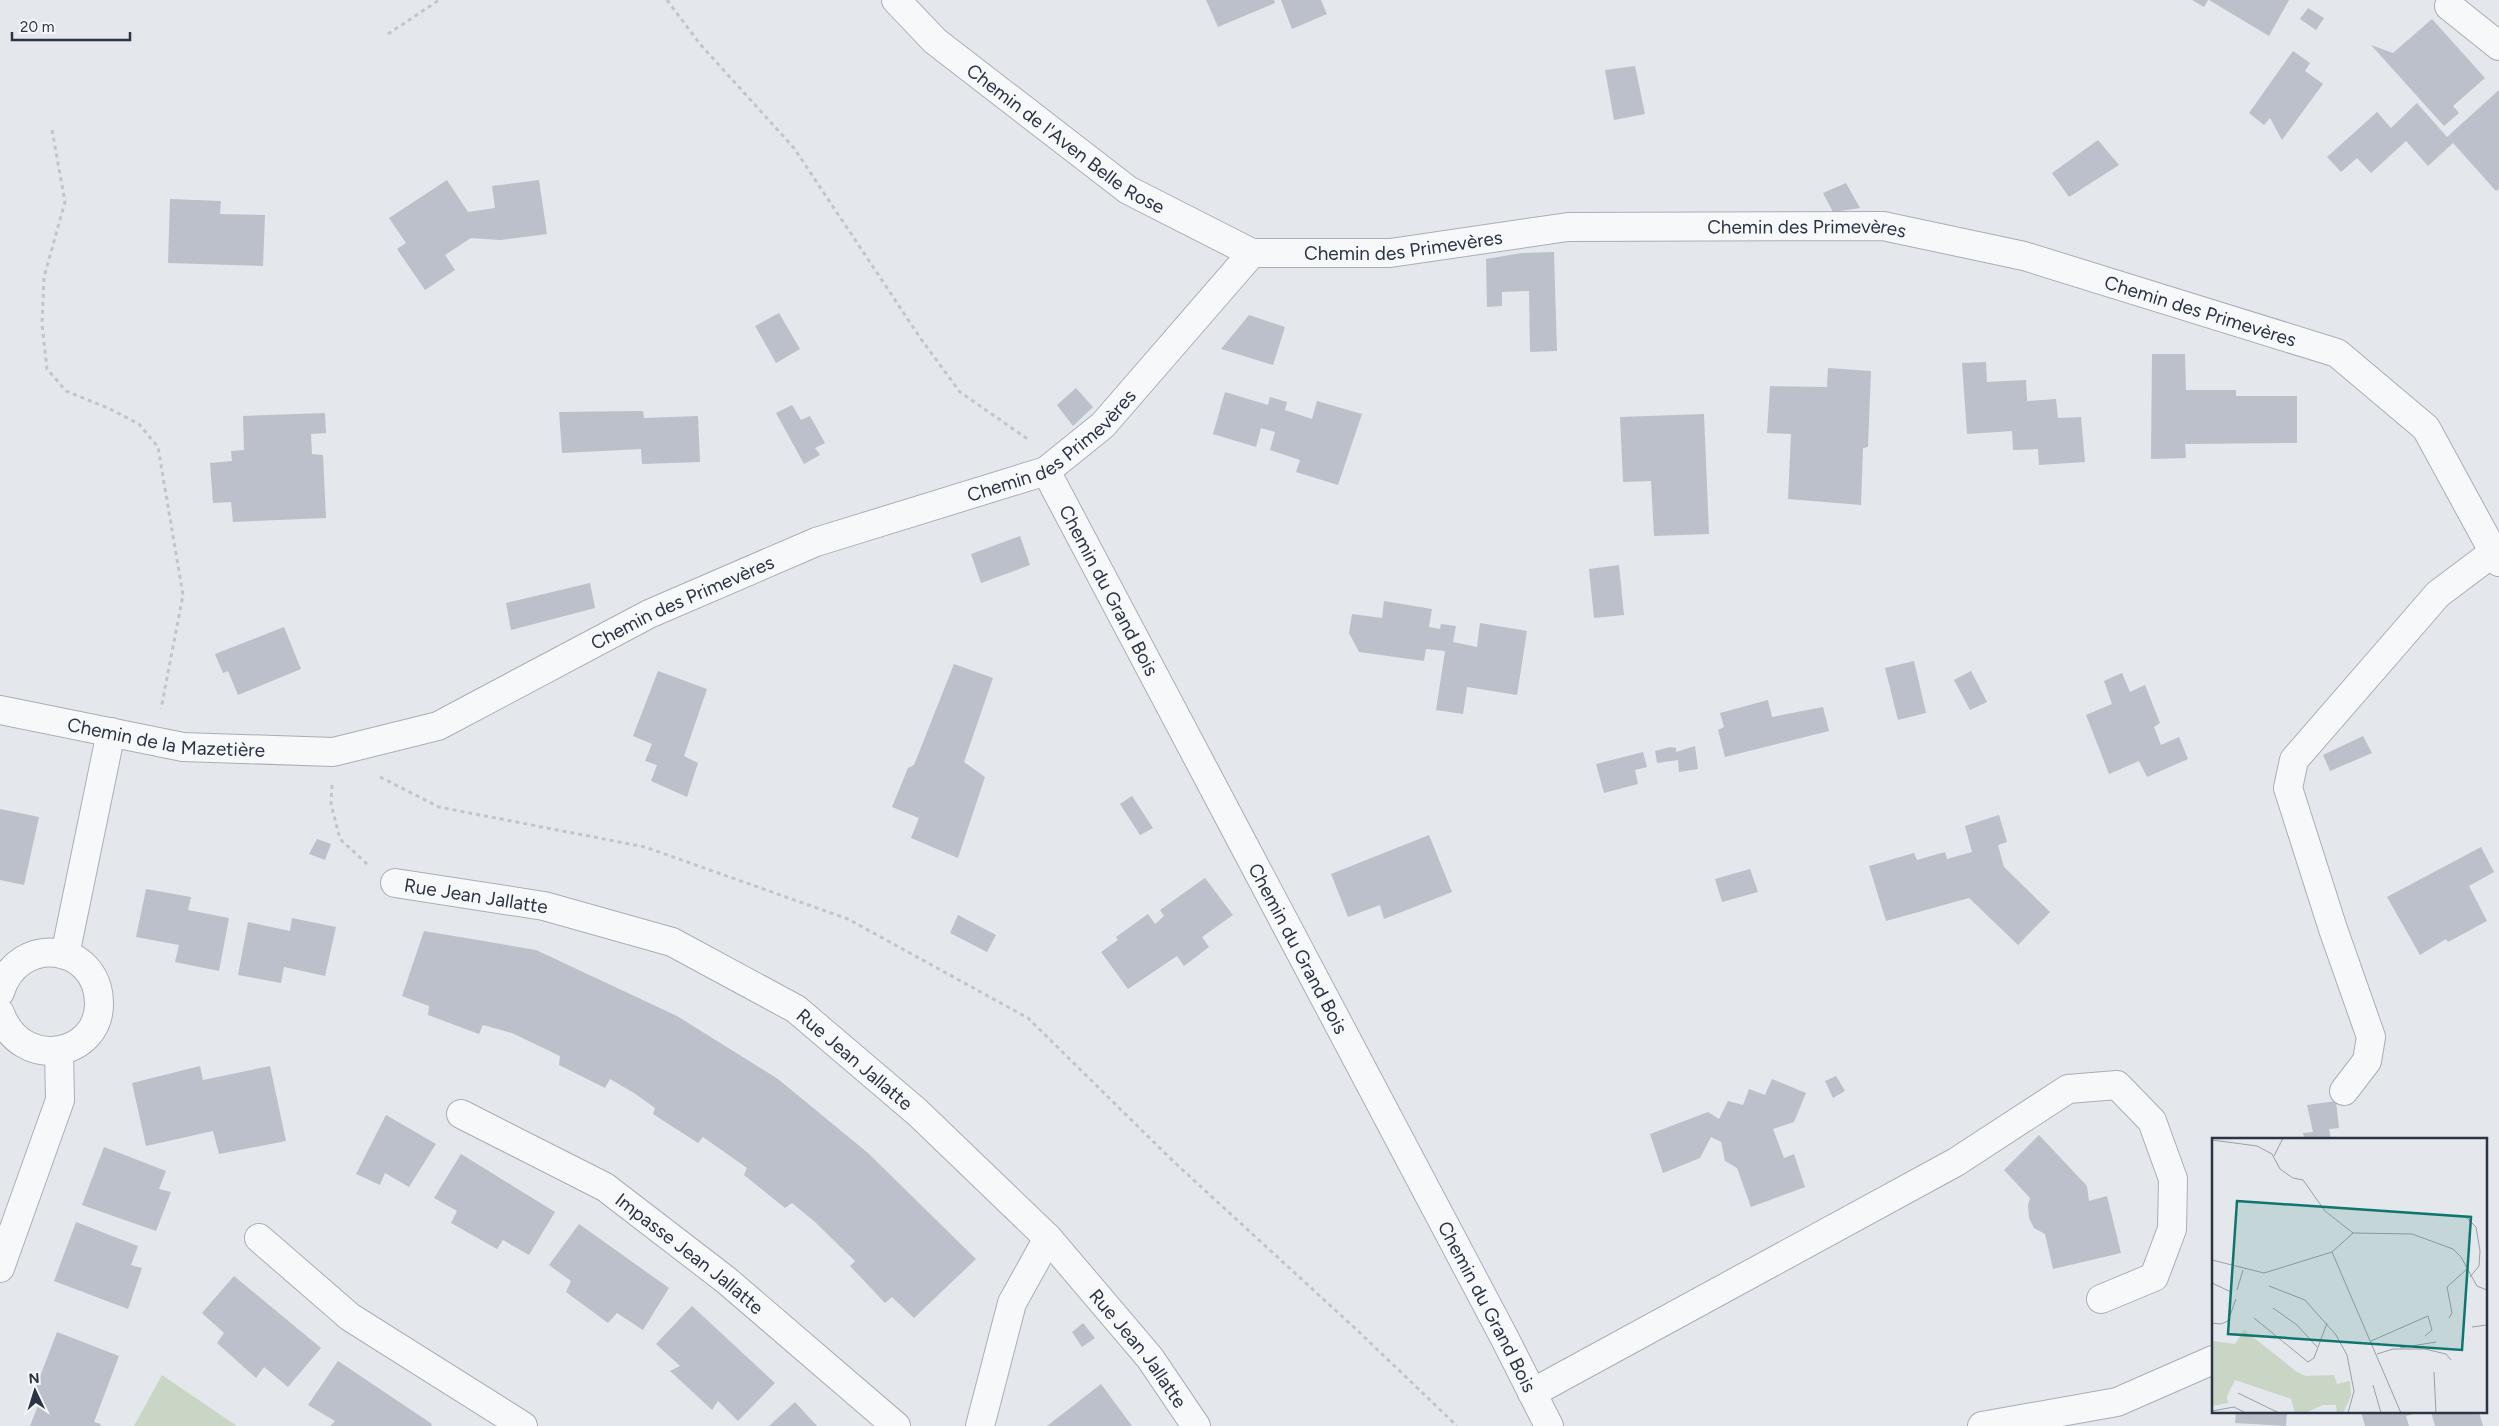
<svg xmlns="http://www.w3.org/2000/svg" width="2499" height="1426" viewBox="0 0 2499 1426" font-family="Figtree,sans-serif">
<style>
.green{fill:#c9d6c5}
.building{fill:#bbc0ca}
.lines{fill:none;stroke-linecap:round;stroke-linejoin:round}
.minor-casing{stroke:#a9aeb7;stroke-width:30}
.path{stroke:#c2c5cb;stroke-width:3;stroke-dasharray:4 4;stroke-linecap:butt}
.minor{stroke:#f7f8fa;stroke-width:28}
.labels{text-anchor:middle;dominant-baseline:central;stroke-width:4.5;stroke-linejoin:round;paint-order:stroke}
.street-label{font-size:19px;fill:#2b3445;stroke:#f4f6f9}
.inset-road{fill:none;stroke:#9a9fa9;stroke-width:1}
.view{fill:#0f766e;fill-opacity:0.15;stroke:#0f766e;stroke-width:2.5}
.inset-edge{fill:none;stroke:#2b3445;stroke-width:2.5}
</style>
<rect width="100%" height="100%" fill="#e4e7ec"/>
<!-- green -->
<polygon class="green" points="162,1375 237,1426 134,1426"/>
<!-- building -->
<g class="building">
<polygon points="1206,0 1274,0 1275,3 1218,27"/>
<polygon points="1281,0 1321,0 1327,14 1292,29"/>
<polygon points="2192,0 2208,0 2204,7"/>
<polygon points="2209,0 2289,0 2269,36"/>
<polygon points="2308,8 2324,18 2316,30 2300,19"/>
<polygon points="2432,19 2485,78 2453,106 2459,113 2444,126 2371,45 2393,53"/>
<polygon points="2293,51 2310,63 2305,71 2323,84 2282,140 2270,118 2264,125 2249,113"/>
<polygon points="1635,66 1645,114 1614,120 1605,70"/>
<polygon points="2499,90 2499,189 2496,191 2453,143 2428,166 2406,141 2371,173 2357,158 2341,172 2327,157 2377,112 2391,128 2417,103 2447,137"/>
<polygon points="2098,140 2119,165 2069,197 2052,173"/>
<polygon points="447,180 468,212 495,208 492,186 539,180 547,234 500,240 471,238 445,255 455,270 425,290 397,249 406,243 389,218"/>
<polygon points="1846,183 1860,208 1833,212 1823,193"/>
<polygon points="170,199 221,201 220,214 265,215 263,266 168,263"/>
<polygon points="1554,252 1557,351 1530,352 1529,291 1502,292 1502,306 1487,307 1486,259 1522,253"/>
<polygon points="779,313 800,349 776,363 755,326"/>
<polygon points="1249,315 1285,327 1273,365 1221,349"/>
<polygon points="2152,354 2185,354 2186,390 2236,390 2236,396 2297,396 2297,443 2185,444 2186,458 2151,459"/>
<polygon points="1986,362 1987,382 2026,380 2027,401 2056,399 2058,418 2081,417 2085,462 2039,465 2038,449 2013,450 2012,431 1967,434 1962,363"/>
<polygon points="1828,368 1871,371 1868,447 1863,448 1861,505 1788,499 1791,434 1767,433 1770,386 1827,387"/>
<polygon points="1076,388 1093,407 1073,426 1057,405"/>
<polygon points="1225,392 1268,405 1270,397 1287,402 1285,410 1312,419 1317,401 1362,414 1338,485 1296,472 1300,460 1270,450 1275,432 1261,428 1256,447 1213,434"/>
<polygon points="792,405 801,420 810,416 825,443 815,448 820,455 804,464 776,413"/>
<polygon points="643,411 644,418 698,416 700,462 642,464 641,449 562,453 559,412"/>
<polygon points="325,413 326,433 311,434 312,454 323,455 326,518 233,522 231,502 213,503 210,463 232,461 231,451 244,450 243,416"/>
<polygon points="1704,414 1709,534 1654,536 1651,481 1623,482 1620,417"/>
<polygon points="1020,536 1030,565 981,583 971,554"/>
<polygon points="1619,565 1624,615 1594,618 1589,569"/>
<polygon points="590,583 595,608 511,630 506,603"/>
<polygon points="1384,601 1432,609 1429,627 1440,629 1441,624 1456,626 1453,642 1477,647 1480,623 1527,631 1517,695 1467,687 1463,714 1436,710 1445,651 1426,649 1424,661 1359,652 1349,633 1352,614 1382,618"/>
<polygon points="284,627 301,669 238,695 228,671 223,673 215,654"/>
<polygon points="1914,661 1926,713 1898,720 1885,668"/>
<polygon points="954,664 993,678 964,762 985,777 958,858 911,838 919,818 892,807 908,768 914,765"/>
<polygon points="658,671 707,689 684,756 698,763 687,797 651,781 657,765 645,761 652,744 633,736"/>
<polygon points="1971,671 1987,702 1970,710 1954,680"/>
<polygon points="2122,673 2130,692 2145,685 2160,723 2154,727 2161,745 2179,737 2188,759 2147,777 2139,761 2109,774 2086,715 2112,704 2104,681"/>
<polygon points="1768,700 1772,717 1823,707 1829,731 1725,757 1718,730 1724,727 1720,713"/>
<polygon points="2363,736 2372,753 2330,771 2323,755"/>
<polygon points="1695,746 1698,769 1679,772 1678,760 1657,763 1655,751 1670,747 1676,748 1676,752"/>
<polygon points="1643,752 1647,767 1635,770 1638,784 1604,793 1596,764"/>
<polygon points="1132,796 1153,828 1140,835 1120,804"/>
<polygon points="0,809 39,817 24,885 0,880"/>
<polygon points="1999,815 2007,842 1998,845 2004,867 2050,912 2018,945 1969,898 1886,921 1869,866 1914,853 1917,860 1945,852 1947,859 1972,852 1965,826"/>
<polygon points="1429,835 1452,892 1384,919 1380,905 1348,917 1331,874"/>
<polygon points="317,839 331,844 325,860 309,854"/>
<polygon points="2481,847 2494,872 2469,886 2487,921 2448,942 2446,939 2420,955 2387,897"/>
<polygon points="1750,869 1758,892 1722,902 1715,879"/>
<polygon points="1205,878 1233,915 1202,937 1209,947 1184,966 1177,956 1128,989 1101,952 1118,940 1116,937 1148,914 1155,924 1164,916 1160,910"/>
<polygon points="146,889 191,897 188,910 229,918 219,971 175,962 179,945 136,937"/>
<polygon points="958,915 996,935 987,952 950,933"/>
<polygon points="292,918 336,927 325,976 284,967 281,983 238,975 248,922 290,931"/>
<polygon points="424,931 536,950 677,1016 778,1079 868,1153 976,1259 914,1318 892,1297 885,1303 850,1266 855,1261 815,1222 792,1203 785,1208 744,1175 747,1168 703,1137 698,1143 653,1114 655,1108 634,1093 610,1079 605,1088 559,1065 560,1056 512,1033 483,1025 479,1034 428,1015 429,1006 402,996"/>
<polygon points="200,1066 203,1080 270,1066 286,1141 219,1154 213,1131 146,1146 132,1083"/>
<polygon points="1836,1076 1845,1091 1833,1098 1825,1081"/>
<polygon points="1772,1079 1806,1093 1794,1122 1773,1129 1784,1158 1794,1154 1805,1187 1751,1207 1737,1168 1725,1161 1721,1142 1711,1137 1700,1158 1663,1173 1650,1134 1708,1112 1719,1119 1728,1101 1743,1105 1749,1089 1765,1095"/>
<polygon points="2336,1101 2339,1128 2329,1129 2331,1140 2305,1140 2303,1133 2313,1132 2307,1105"/>
<polygon points="386,1115 436,1144 409,1187 385,1173 380,1185 356,1174"/>
<polygon points="2039,1135 2087,1186 2089,1201 2107,1196 2121,1253 2053,1269 2045,1234 2034,1228 2029,1218 2028,1205 2030,1198 2004,1170"/>
<polygon points="104,1147 166,1171 159,1189 171,1192 156,1231 82,1205"/>
<polygon points="461,1154 555,1212 529,1255 503,1240 497,1249 451,1223 457,1211 434,1198"/>
<polygon points="76,1222 138,1246 131,1265 142,1268 128,1309 54,1281"/>
<polygon points="579,1224 669,1288 643,1330 617,1313 608,1323 566,1292 571,1281 549,1265"/>
<polygon points="234,1276 321,1348 288,1387 264,1367 256,1378 217,1343 224,1333 202,1313"/>
<polygon points="692,1306 775,1383 738,1421 718,1401 712,1410 670,1371 680,1366 656,1344"/>
<polygon points="1083,1323 1095,1338 1082,1347 1072,1332"/>
<polygon points="57,1332 119,1356 94,1422 101,1424 100,1426 30,1426 39,1403 31,1400"/>
<polygon points="338,1361 432,1424 431,1426 330,1426 335,1421 308,1405"/>
<polygon points="1101,1384 1132,1426 1047,1426"/>
<polygon points="795,1402 817,1426 769,1426"/>
<polygon points="2236,1412 2287,1412 2286,1426 2235,1423"/>
<polygon points="2361,1412 2418,1412 2418,1413 2406,1416 2409,1426 2365,1426"/>
<polygon points="2431,1412 2479,1412 2483,1426 2435,1426"/>
</g>
<g class="lines">
<defs>
<g id="minor">
<path id="s1" d="M896 0 935 41 1128 190 1252 253"/>
<polyline points="2449,6 2499,46"/>
<path id="s2" d="M1046 471 1504 1337 1549 1426"/>
<path id="s3" d="M0 710 183 747 333 752 438 726 649 614 816 542 1046 471 1103 425 1252 253H1390L1568 227 1883 226 2024 256 2337 353 2426 428 2499 562"/>
<path id="s4" d="M395 883 544 906 672 942 796 1009 917 1112 1048 1238 1150 1358 1196 1426"/>
<polyline points="65,955 111,732"/>
<path d="M0 992C18 933 98 943 99 1003 100 1057 21 1072 0 1013"/>
<polyline points="2344,1091 2367,1061 2371,1037 2333,929 2288,788 2294,760 2438,594 2494,552"/>
<path id="s5" d="M461 1114 605 1187 726 1280 896 1426"/>
<polyline points="259,1238 350,1317 523,1426"/>
<polyline points="0,1268 60,1100 59,1051"/>
<polyline points="1532,1393 1956,1162 2068,1089 2117,1085 2152,1121 2173,1179 2172,1229 2154,1277 2101,1299"/>
<polyline points="980,1426 1012,1303 1048,1238"/>
<polyline points="1982,1426 2117,1402 2213,1360"/>
</g>
</defs>
<!-- minor casing -->
<use href="#minor" class="minor-casing"/>
<!-- path -->
<g class="path">
<polyline points="667,0 700,44 794,148 921,339 960,392 1029,440"/>
<polyline points="388,34 439,0"/>
<polyline points="52,130 65,202 44,277 42,324 47,369 66,391 108,408 139,424 158,447 183,595 161,709"/>
<polyline points="380,777 439,807 645,847 848,919 1028,1018 1174,1162 1358,1331 1457,1426"/>
<polyline points="332,785 331,804 340,839 367,864"/>
</g>
<!-- minor -->
<use href="#minor" class="minor"/>
</g>
<g class="labels">
<!-- street labels -->
<g class="street-label">
<text stroke="none"><textPath href="#s1" startOffset="220">Chemin de l'Aven Belle Rose</textPath></text>
<text stroke="none"><textPath href="#s3" startOffset="1964">Chemin des Primevères</textPath></text>
<text stroke="none"><textPath href="#s3" startOffset="1559">Chemin des Primevères</textPath></text>
<text stroke="none"><textPath href="#s3" startOffset="2369">Chemin des Primevères</textPath></text>
<text stroke="none"><textPath href="#s3" startOffset="1124">Chemin des Primevères</textPath></text>
<text stroke="none"><textPath href="#s2" startOffset="135">Chemin du Grand Bois</textPath></text>
<text stroke="none"><textPath href="#s3" startOffset="719">Chemin des Primevères</textPath></text>
<text stroke="none"><textPath href="#s3" startOffset="169">Chemin de la Mazetière</textPath></text>
<text stroke="none"><textPath href="#s4" startOffset="82">Rue Jean Jallatte</textPath></text>
<text stroke="none"><textPath href="#s2" startOffset="540">Chemin du Grand Bois</textPath></text>
<text stroke="none"><textPath href="#s4" startOffset="502">Rue Jean Jallatte</textPath></text>
<text stroke="none"><textPath href="#s5" startOffset="269">Impasse Jean Jallatte</textPath></text>
<text stroke="none"><textPath href="#s2" startOffset="945">Chemin du Grand Bois</textPath></text>
<text stroke="none"><textPath href="#s4" startOffset="908">Rue Jean Jallatte</textPath></text>
</g>
</g>
<!-- overview -->
<g transform="translate(2212 1138)">
<rect width="275" height="275" fill="#e4e7ec"/>
<path d="M32 192 85 234 94 238 122 237 125 246 138 243 139 258 131 275H125L124 267H111L93 275H83L79 261 23 242 15 258 16 265 0 268V203L23 206Z" fill="#c9d6c5"/>
<path class="inset-road" d="M0 2 45 8 60 16 68 31 81 40 91 42 113 73 141 95M62 18 71 0M254 79 264 89 268 113 267 128 258 139M120 114 189 275M0 122 52 135 120 114 141 95 200 96 241 111 249 119 265 148 275 152M0 145 19 154M57 148 93 162 124 197 135 217 142 253 136 275M25 152 31 132M61 170 85 187 105 209M42 180 96 224 102 220 115 185M237 180 240 175 235 149 255 131M0 185 9 186 16 183 24 161M260 189 275 187M159 203 216 178 220 192 213 198M188 210 224 204M165 216 181 211H213L234 216 239 222M222 234 224 275M161 247 169 275M26 255 67 275M0 273 22 269 34 275"/>
<path class="view" d="M25 63 259 79 250 212 16 196Z"/>
<rect width="275" height="275" class="inset-edge"/>
</g>
<!-- north arrow -->
<g transform="translate(35 1391) rotate(356)" stroke="#f4f6f9" stroke-width="4" paint-order="stroke">
<path d="M0-4L9 19L0 12L-9 19Z" fill="#2b3445"/>
<text y="-8" font-size="14" font-weight="bold" text-anchor="middle" fill="#2b3445">N</text>
</g>
<!-- scale -->
<path d="M12 32v8h118v-8" fill="none" stroke="#2b3445" stroke-width="2.5"/>
<text x="20" y="32" font-size="15" fill="#2b3445" stroke="#f4f6f9" stroke-width="4" paint-order="stroke">20 m</text>
</svg>
